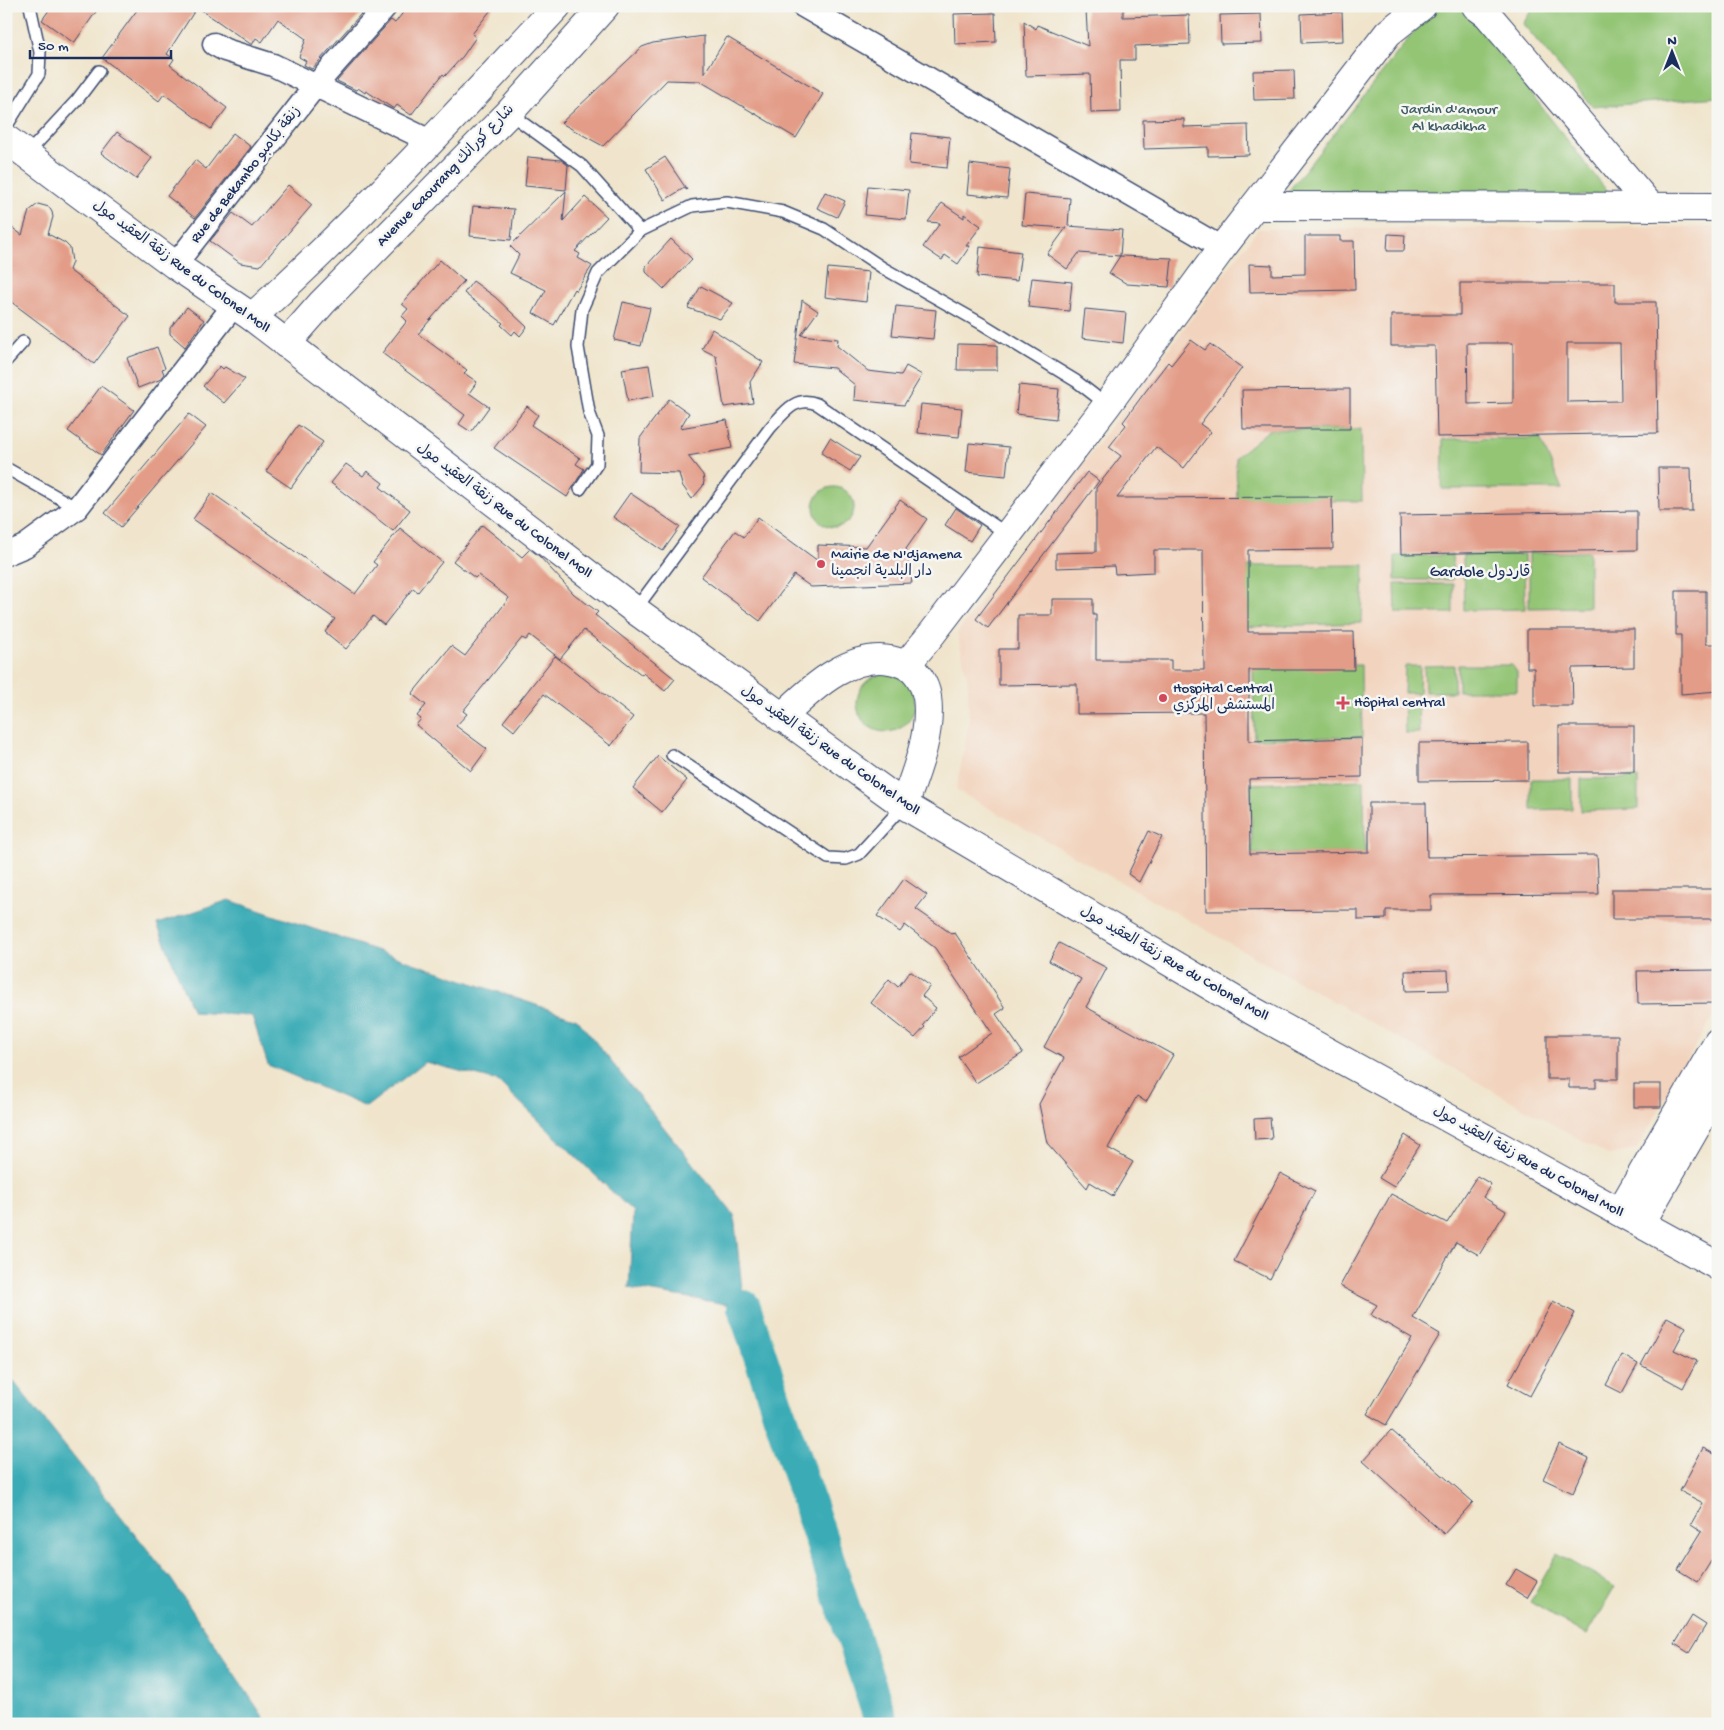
<svg xmlns="http://www.w3.org/2000/svg" width="1724" height="1730" viewBox="0 0 1724 1730" font-family="'Gochi Hand','Playpen Sans Arabic',sans-serif">
<style>
.built{fill:#f2d4be}
.green{fill:#93c575;stroke:#577a6a}
.water{fill:#3bacb6;stroke:#2b6e8a}
.lines{fill:none;stroke-linecap:round;stroke-linejoin:round}
.river{stroke:#3bacb6;stroke-width:34}
.building{fill:#e39c87;fill-rule:evenodd}
.lane-casing{stroke:#3b4a6e;stroke-width:14}
.street-casing{stroke:#3b4a6e;stroke-width:25}
.secondary-casing{stroke:#3b4a6e;stroke-width:30}
.primary-casing{stroke:#3b4a6e;stroke-width:30}
.lane{stroke:#fff;stroke-width:11}
.street{stroke:#fff;stroke-width:22}
.secondary{stroke:#fff;stroke-width:28}
.primary{stroke:#fff;stroke-width:28}
.poi-dot{fill:#d1495b;stroke:#f6f6f2;stroke-width:2}
.labels{text-anchor:middle;dominant-baseline:central;stroke-width:5;stroke-linejoin:round;paint-order:stroke}
.park-label{font-size:15px;fill:#3f5c65;stroke:#f6f6f2}
.street-label{font-size:15px;fill:#1b2f5e;stroke:#f6f6f2}
.poi-label{font-size:15px;fill:#1b2f5e;stroke:#f6f6f2;text-anchor:start}
.neighbourhood-label{font-size:16px;fill:#1b2f5e;stroke:#f6f6f2}
</style>
<rect width="100%" height="100%" fill="#f6f6f2"/>
<filter id="ink" filterUnits="userSpaceOnUse"><feTurbulence type="fractalNoise" baseFrequency=".02" numOctaves="2"/><feDisplacementMap in="SourceGraphic" scale="10" xChannelSelector="R" yChannelSelector="G"/><feConvolveMatrix kernelMatrix="1 2 1 2 8 2 1 2 1" color-interpolation-filters="sRGB"/></filter>
<filter id="wash" filterUnits="userSpaceOnUse"><feTurbulence type="fractalNoise" baseFrequency=".0096" numOctaves="4" result="noise"/><feDisplacementMap in="SourceGraphic" scale="20" xChannelSelector="R" yChannelSelector="G"/><feGaussianBlur stdDeviation="1.12" result="paint"/><feColorMatrix in="noise" values="0 0 0 0 0 0 0 0 0 0 0 0 0 0 0 0 0 1.4 0 .05"/><feComposite in="paint" operator="in"/></filter>
<g filter="url(#wash)">
<rect width="100%" height="100%" fill="#f0e5cc"/>
<!-- built -->
<polygon class="built" points="1718,227 1718,1007 1636,1150 1608,1155 956,790 969,724 968,681 957,633 1258,229"/>
<!-- green -->
<g class="green">
<polygon points="1534,6 1718,6 1718,97 1593,107 1523,24"/>
<polygon points="1464,7 1610,195 1279,203 1432,9"/>
<polygon points="1361,429 1362,501 1237,501 1236,457 1269,430"/>
<polygon points="1540,438 1562,489 1442,489 1443,439"/>
<circle cx="834" cy="507" r="20"/>
<polygon points="1589,552 1589,607 1529,608 1529,553"/>
<polygon points="1524,554 1525,609 1464,610 1463,555"/>
<polygon points="1452,555 1453,580 1395,580 1395,556"/>
<polygon points="1364,565 1362,623 1245,627 1248,566"/>
<polygon points="1395,584 1453,584 1453,613 1396,613"/>
<polygon points="1361,665 1362,737 1254,739 1253,666"/>
<polygon points="1454,665 1454,692 1425,692 1424,666"/>
<polygon points="1458,665 1512,665 1517,672 1517,691 1458,691"/>
<polygon points="1405,666 1420,666 1419,693 1404,693"/>
<circle cx="886" cy="703" r="29"/>
<polygon points="1404,700 1418,700 1419,733 1405,733"/>
<polygon points="1638,778 1638,809 1581,811 1581,779"/>
<polygon points="1531,779 1572,779 1572,809 1531,810"/>
<polygon points="1364,780 1365,853 1252,854 1251,784"/>
<polygon points="1557,1554 1615,1587 1587,1635 1530,1602"/>
</g>
<!-- water -->
<g class="water">
<polygon points="229,900 577,1019 734,1215 744,1307 629,1288 633,1212 498,1081 425,1062 366,1107 268,1065 252,1016 193,1012 157,924"/>
<polygon points="6,1372 171,1579 268,1724 6,1724"/>
</g>
<g class="lines">
<!-- river -->
<polyline class="river" points="744,1307 882,1724"/>
</g>
<g id="blocks">
<!-- building -->
<g class="building">
<polygon points="52,6 100,6 74,43 42,20"/>
<polygon points="140,6 368,6 312,69 304,65 306,61 299,57 306,39 278,19 262,42 256,38 252,45 197,7 167,54 174,59 170,65 227,108 211,129 164,94 159,101 102,58"/>
<polygon points="408,6 494,6 472,34 476,37 463,56 445,76 443,74 411,115 397,105 394,109 366,91 365,93 358,88 356,90 337,81 391,20 395,23"/>
<polygon points="1123,8 1123,17 1189,15 1190,44 1135,46 1135,60 1120,60 1121,112 1091,113 1090,74 1026,76 1024,21 1036,29 1037,25 1088,46 1086,10"/>
<polygon points="1342,12 1343,41 1302,43 1301,14"/>
<polygon points="995,13 996,42 955,44 954,14"/>
<polygon points="1261,14 1262,43 1221,44 1220,15"/>
<polygon points="704,36 704,74 727,37 823,94 796,138 700,81 667,80 603,146 561,123 642,47 653,43"/>
<polygon points="1294,70 1295,99 1254,100 1253,71"/>
<polygon points="1184,119 1184,127 1248,125 1249,155 1208,156 1208,147 1144,149 1143,120"/>
<polygon points="117,132 152,158 136,179 101,153"/>
<polygon points="233,133 251,147 195,218 167,196 195,160 206,169"/>
<polygon points="912,133 950,137 947,168 909,164"/>
<polygon points="528,157 561,160 568,165 566,190 525,186"/>
<polygon points="665,157 687,190 684,188 665,200 646,169"/>
<polygon points="970,164 1010,169 1007,198 967,194"/>
<polygon points="288,185 312,205 260,266 240,263 210,241 233,213 252,227"/>
<polygon points="868,186 909,190 906,219 865,215"/>
<polygon points="566,191 563,221 585,197 607,217 575,251 580,254 578,258 592,266 576,291 574,289 554,325 533,313 546,290 510,273 519,255 510,246"/>
<polygon points="825,192 845,201 837,217 817,208"/>
<polygon points="1025,194 1070,198 1068,226 1122,230 1120,256 1172,258 1169,287 1127,284 1109,273 1120,256 1079,253 1067,269 1047,254 1066,228 1022,225"/>
<polygon points="942,203 964,218 964,214 981,226 966,246 970,246 958,264 945,255 942,260 923,247 940,223 928,222"/>
<polygon points="38,204 49,207 52,212 53,217 48,234 65,243 70,248 72,262 69,270 130,316 94,364 6,298 6,223 22,235 29,211"/>
<polygon points="473,206 514,209 511,240 470,236"/>
<polygon points="1388,234 1405,235 1404,251 1387,251"/>
<polygon points="1305,236 1340,236 1340,241 1354,241 1355,290 1250,292 1249,264 1272,265 1272,275 1305,274"/>
<polygon points="671,239 692,259 664,289 646,272 646,266"/>
<polygon points="980,247 1021,252 1017,281 977,277"/>
<polygon points="440,260 464,281 418,334 467,370 464,373 477,382 469,393 489,407 471,432 459,424 465,415 382,353 407,321 402,316 408,309 402,304"/>
<polygon points="828,268 869,272 866,302 825,297"/>
<polygon points="1032,278 1072,282 1069,311 1028,307"/>
<polygon points="473,281 495,297 527,327 520,336 515,331 512,335 501,325 503,323 464,293"/>
<path d="M1460 283H1615V302H1656L1658 433 1437 437 1435 346H1391V315H1460ZM1467 343H1513V403L1468 404ZM1567 343H1620L1621 401 1567 402Z"/>
<polygon points="701,286 733,303 720,319 688,308"/>
<polygon points="802,300 818,311 801,335 838,339 837,346 868,371 901,375 906,366 922,375 904,405 854,400 855,385 834,368 794,364"/>
<polygon points="623,302 650,308 641,346 614,340"/>
<polygon points="896,306 936,310 933,339 892,335"/>
<polygon points="187,307 204,320 185,347 170,334 170,328"/>
<polygon points="1085,309 1126,313 1123,343 1082,338"/>
<polygon points="712,329 763,362 750,382 753,403 724,407 716,356 702,349"/>
<polygon points="1191,340 1205,350 1210,344 1242,368 1200,424 1211,432 1184,468 1156,447 1117,498 1332,497 1333,549 1248,550 1248,632 1353,632 1354,670 1249,670 1249,741 1362,738 1362,777 1249,779 1250,854 1369,852 1369,803 1426,803 1427,857 1597,855 1599,894 1431,895 1431,910 1386,910 1386,919 1358,920 1358,910 1206,911 1204,713 1077,714 1077,684 999,685 999,649 1018,649 1018,615 1052,615 1052,599 1093,599 1093,615 1096,615 1096,660 1171,660 1171,670 1204,670 1203,550 1154,550 1154,572 1115,574 1114,566 1056,568 1056,553 1096,552 1096,488 1121,456 1109,447 1126,425 1123,422 1142,396 1168,362 1171,365"/>
<polygon points="958,344 997,345 997,370 957,370"/>
<polygon points="157,347 165,368 162,369 164,374 159,380 138,388 127,358"/>
<polygon points="649,365 654,396 628,401 622,369"/>
<polygon points="220,366 223,369 225,367 245,379 224,403 203,386"/>
<polygon points="1019,385 1059,389 1056,419 1016,414"/>
<polygon points="101,386 134,410 101,455 68,431"/>
<polygon points="1350,389 1350,429 1243,429 1242,390"/>
<polygon points="669,399 689,413 680,428 727,420 732,448 688,456 703,475 704,481 703,486 692,499 682,485 679,473 639,472 640,438"/>
<polygon points="921,404 962,408 959,437 918,433"/>
<polygon points="527,406 538,415 531,425 580,458 576,464 584,469 567,497 494,448"/>
<polygon points="189,414 206,427 121,527 105,513"/>
<polygon points="298,425 323,442 291,488 266,471"/>
<polygon points="830,438 860,457 850,471 821,453"/>
<polygon points="969,443 1009,447 1006,476 966,472"/>
<polygon points="346,464 363,476 367,471 383,483 380,487 410,510 393,531 331,483"/>
<polygon points="1658,468 1691,468 1692,511 1659,511"/>
<polygon points="1087,472 1099,481 988,628 976,619"/>
<polygon points="212,493 355,594 377,565 373,562 400,528 442,562 418,592 413,588 384,625 373,616 346,649 325,632 335,619 193,519"/>
<polygon points="630,493 680,527 663,551 613,517"/>
<polygon points="900,500 927,519 906,549 912,583 811,587 794,575 760,621 701,577 735,531 744,537 758,517 818,561 818,545 866,547"/>
<polygon points="956,508 980,525 970,541 945,525"/>
<polygon points="1637,511 1637,550 1401,554 1400,515"/>
<polygon points="482,525 522,557 530,549 539,556 574,594 598,612 595,615 675,679 665,691 643,673 642,675 584,630 560,659 530,635 526,640 522,638 463,711 467,714 456,726 487,749 471,771 416,725 421,719 417,716 426,705 412,694 451,646 465,656 509,598 478,575 475,578 453,561"/>
<polygon points="1676,591 1706,591 1706,644 1718,644 1718,691 1681,694 1681,635 1676,635"/>
<polygon points="1527,629 1634,629 1634,667 1572,668 1573,706 1534,706 1534,668 1527,668"/>
<polygon points="555,656 633,717 611,746 544,694 514,731 503,722"/>
<rect x="1559" y="726" width="75" height="46"/>
<polygon points="1528,742 1528,780 1419,781 1419,743"/>
<polygon points="658,756 687,780 662,812 633,788"/>
<polygon points="1149,831 1162,837 1139,882 1128,874"/>
<polygon points="904,879 927,895 916,909 952,934 955,933 1005,1008 996,1014 1023,1053 976,1083 958,1057 992,1033 935,948 905,925 900,932 877,916"/>
<rect x="1612" y="889" width="106" height="30"/>
<polygon points="1059,943 1107,968 1086,1007 1173,1055 1146,1102 1137,1096 1108,1148 1133,1162 1113,1196 1090,1182 1087,1188 1047,1143 1039,1104 1064,1058 1044,1047 1081,979 1049,961"/>
<polygon points="1448,970 1449,990 1406,991 1405,971"/>
<polygon points="1717,970 1718,1003 1638,1004 1637,971"/>
<polygon points="910,971 930,986 922,996 936,1008 923,1025 925,1027 915,1038 871,1003 889,979 898,987"/>
<polygon points="1547,1035 1618,1035 1618,1079 1596,1079 1596,1088 1569,1088 1569,1079 1547,1079"/>
<rect x="1634" y="1084" width="27" height="23"/>
<polygon points="1270,1118 1272,1139 1255,1140 1254,1119"/>
<polygon points="1405,1135 1420,1145 1394,1187 1379,1178"/>
<polygon points="1280,1173 1315,1191 1270,1279 1234,1261"/>
<polygon points="1477,1176 1491,1184 1483,1197 1506,1211 1479,1255 1456,1242 1413,1318 1440,1334 1386,1425 1367,1414 1412,1338 1371,1315 1377,1305 1340,1286 1391,1194 1447,1223"/>
<polygon points="1553,1301 1575,1313 1530,1396 1508,1384"/>
<polygon points="1667,1317 1686,1327 1674,1350 1697,1361 1683,1388 1641,1365"/>
<polygon points="1622,1355 1638,1364 1622,1393 1606,1385"/>
<polygon points="1391,1430 1473,1502 1444,1534 1363,1461"/>
<polygon points="1559,1444 1589,1458 1573,1493 1543,1479"/>
<polygon points="1703,1448 1718,1456 1718,1550 1698,1582 1678,1570 1702,1531 1691,1524 1703,1503 1680,1491"/>
<polygon points="1516,1569 1537,1581 1527,1598 1506,1585"/>
<polygon points="1692,1616 1706,1625 1689,1653 1675,1644"/>
</g>
</g>
</g>
<g filter="url(#ink)">
<use href="#blocks" fill-opacity="0" stroke="#3b4a6e" stroke-width="1"/>
<g class="lines">
<defs>
<g id="lane">
<polyline points="509,113 582,166 640,231"/>
<polyline points="6,127 39,74 40,52 30,6"/>
<polyline points="27,154 77,100 99,71"/>
<polyline points="6,361 23,342"/>
<polyline points="6,468 77,508"/>
<polyline points="580,489 597,464 598,436 589,412 578,347 582,309 598,273 640,231 692,206 727,202 783,212 824,229 883,268 984,325 1076,381 1107,405"/>
<path d="M635 610 770 428C784 413 795 395 817 404L1007 534"/>
<polyline points="672,755 828,858 846,859 859,854 904,805"/>
</g>
<g id="street">
<polyline points="803,6 1222,248"/>
<polyline points="214,44 225,50 273,65 432,142"/>
<polyline points="175,265 316,85 386,6"/>
<polyline points="6,554 25,546 77,508 234,305"/>
</g>
<g id="secondary">
<polyline points="1476,6 1487,14 1651,207"/>
<polyline points="1255,206 1718,207"/>
<path d="M252 317C360 220 458 113 557 6"/>
<polyline points="286,344 322,303 509,113 605,6"/>
<polyline points="906,665 931,635 1107,405 1222,248 1388,33 1422,6"/>
<path d="M781 718C811 688 858 644 903 664 916 669 925 684 927 697 932 733 916 772 904 805"/>
<polyline points="1620,1212 1718,1042"/>
<polyline points="1641,1223 1718,1089"/>
</g>
<polyline id="primary" points="6,139 175,265 252,317 635,610 904,805 1253,1011 1718,1266"/>
</defs>
<!-- lane casing -->
<use href="#lane" class="lane-casing"/>
<!-- street casing -->
<use href="#street" class="street-casing"/>
<!-- secondary casing -->
<use href="#secondary" class="secondary-casing"/>
<!-- primary casing -->
<use href="#primary" class="primary-casing"/>
<!-- lane -->
<use href="#lane" class="lane"/>
<!-- street -->
<use href="#street" class="street"/>
<!-- secondary -->
<use href="#secondary" class="secondary"/>
<!-- primary -->
<use href="#primary" class="primary"/>
</g>
</g>
<!-- markers -->
<g class="poi-dot">
<circle cx="821" cy="564" r="5"/>
<circle cx="1163" cy="698" r="5"/>
<path d="M1340.5 695.5h5v5h5v5h-5v5h-5v-5h-5v-5h5z"/>
</g>
<g class="labels">
<!-- park labels -->
<g class="park-label">
<text x="1449" y="110">Jardin d'amour<tspan x="1449" dy="17">Al khadikha</tspan></text>
</g>
<!-- street labels -->
<g class="street-label">
<text transform="translate(246 175) rotate(-52)">Rue de Bekambo زنقة بكامبو</text>
<text transform="translate(446 176) rotate(-46)">Avenue Gaourang شارع كورانك</text>
<text transform="translate(181 267) rotate(36)">زنقة العقيد مول Rue du Colonel Moll</text>
<text transform="translate(504 511) rotate(37)">زنقة العقيد مول Rue du Colonel Moll</text>
<text transform="translate(830 751) rotate(35)">زنقة العقيد مول Rue du Colonel Moll</text>
<text transform="translate(1174 964) rotate(30)">زنقة العقيد مول Rue du Colonel Moll</text>
<text transform="translate(1528 1162) rotate(29)">زنقة العقيد مول Rue du Colonel Moll</text>
</g>
<!-- poi labels -->
<g class="poi-label">
<text x="831" y="555">Mairie de N'djamena<tspan x="831" dy="17">دار البلدية انجمينا</tspan></text>
<text x="1173" y="689">Hospital Central<tspan x="1173" dy="17">المستشفى المركزي</tspan></text>
<text x="1354" y="703">Hôpital central</text>
</g>
<!-- neighbourhood labels -->
<g class="neighbourhood-label">
<text x="1480" y="573">Gardole قاردول</text>
</g>
</g>
<!-- margin -->
<rect width="1724" height="1730" fill="none" stroke="#f6f6f2" stroke-width="25"/>
<!-- north arrow -->
<g transform="translate(1672 52)" stroke="#f6f6f2" stroke-width="4" paint-order="stroke">
<path d="M0-4L9 19L0 12L-9 19Z" fill="#1b2f5e"/>
<text y="-8" font-size="14" font-weight="bold" text-anchor="middle" fill="#1b2f5e">N</text>
</g>
<!-- scale -->
<path d="M30 50v8h141v-8" fill="none" stroke="#1b2f5e" stroke-width="2.5"/>
<text x="38" y="50" font-size="15" fill="#1b2f5e" stroke="#f6f6f2" stroke-width="4" paint-order="stroke">50 m</text>
</svg>
